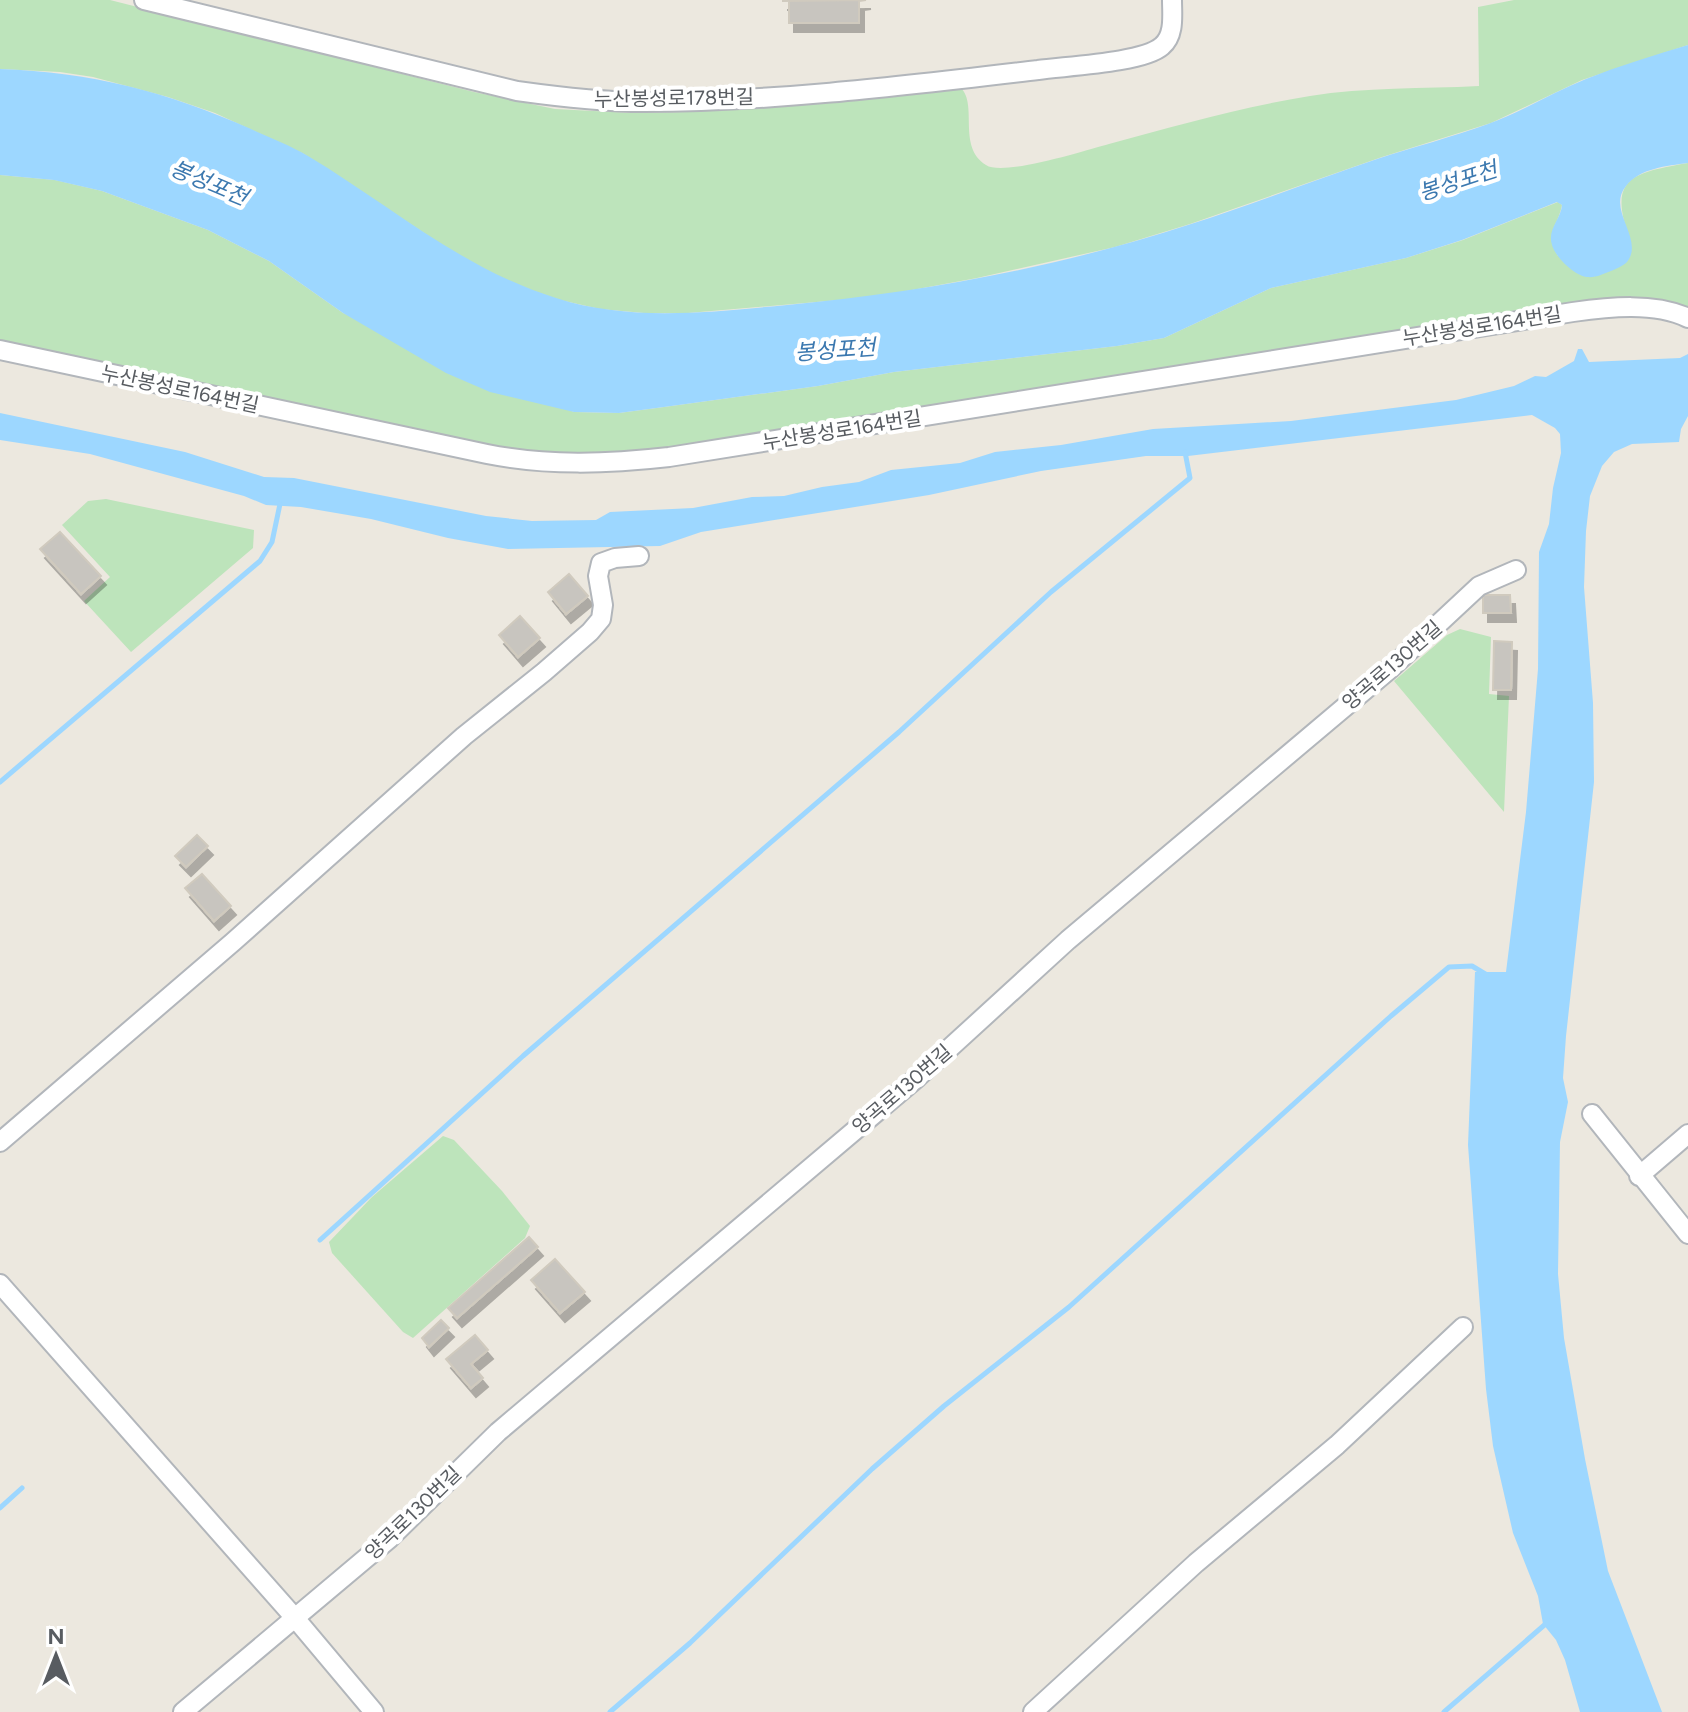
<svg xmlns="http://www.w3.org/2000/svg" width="1688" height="1712" viewBox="0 0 1688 1712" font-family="Figtree,'Noto Sans KR',sans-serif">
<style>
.green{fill:#bde4bb}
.water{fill:#9dd7ff}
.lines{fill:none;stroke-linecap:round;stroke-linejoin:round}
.stream{stroke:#9dd7ff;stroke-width:5}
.building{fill:#c8c5bf;stroke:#d0cabe;stroke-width:2;filter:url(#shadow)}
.minor-casing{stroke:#b2b6bb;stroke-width:22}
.minor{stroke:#fff;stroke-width:18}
.labels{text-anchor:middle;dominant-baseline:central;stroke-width:8;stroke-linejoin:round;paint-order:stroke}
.street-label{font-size:20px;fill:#585c61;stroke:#fff}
.water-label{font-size:22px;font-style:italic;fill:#3b78af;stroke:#fff}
</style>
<defs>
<filter id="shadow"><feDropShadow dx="5" dy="9" stdDeviation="0" flood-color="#0004"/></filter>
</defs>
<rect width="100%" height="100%" fill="#ece8df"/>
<!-- green -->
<g class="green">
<path d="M0 0H110L474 92 555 109 632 113 687 112 961 88C978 105 957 147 986 165 1003 177 1086 150 1109 144 1175 126 1242 107 1310 96 1365 87 1423 89 1479 86L1478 7 1514 0H1688V45L1582 80 1491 123 1382 157 1190 224 1115 247 977 278 874 297 688 313H644L600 309 560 300 528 289 496 276 459 256 304 154 215 113 168 97 93 77 60 72 0 69Z"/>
<path d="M1688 163V310L1624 299 1574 302 651 453 530 454 0 343V175L55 180 102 191 208 230 269 261 343 313 574 412 619 413 664 407 818 386 894 372 1117 346 1164 338 1271 288 1406 258 1463 240 1558 202 1562 205C1558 227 1544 231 1558 256L1630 240C1607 177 1632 173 1688 163Z"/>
<polygon points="106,499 254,530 253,548 131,652 84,601 110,577 62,525 88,501"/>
<polygon points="1460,629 1491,637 1489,694 1509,696 1504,812 1394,681 1447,635"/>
<polygon points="443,1136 454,1140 502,1191 530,1226 525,1238 413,1338 403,1332 332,1253 329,1242 372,1197"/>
</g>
<!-- water -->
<g class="water">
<path d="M1688 45V163C1667 166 1640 168 1626 186 1606 210 1645 239 1627 262 1623 266 1616 269 1611 271 1603 274 1596 278 1587 277 1575 276 1555 257 1552 245 1547 229 1561 219 1562 205L1557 202 1462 240 1406 258 1271 288 1164 338 1117 346 894 372 818 386 664 407 619 413 574 412 490 392 446 373 343 313 269 261 208 230 102 191 54 180 0 175V69C91 72 168 92 251 129 270 138 290 145 308 156 390 205 462 269 556 298 630 322 710 312 787 305 923 292 1060 267 1191 224 1253 204 1315 180 1377 159 1414 147 1452 137 1488 124 1522 112 1553 92 1586 79 1619 66 1654 55 1688 45Z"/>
<polygon points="1578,349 1582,349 1589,362 1680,358 1688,354 1688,416 1681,429 1679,442 1632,444 1614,452 1602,466 1590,496 1586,531 1584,587 1593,703 1594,782 1566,1036 1563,1078 1568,1102 1560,1142 1558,1274 1564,1338 1585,1459 1608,1571 1662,1712 1580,1712 1565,1660 1556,1640 1543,1624 1538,1596 1513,1533 1493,1446 1486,1389 1468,1145 1475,972 1506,972 1526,812 1538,669 1539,552 1549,524 1553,488 1561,453 1560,434 1555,428 1532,415 1188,456 1146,456 1041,471 929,495 701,532 660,546 508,549 448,538 371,519 301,507 266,505 244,496 90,454 0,440 0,413 185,452 264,477 294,478 486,516 532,521 596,520 610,512 693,508 752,497 784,496 822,487 859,482 891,470 960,463 995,452 1061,445 1153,429 1291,421 1456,400 1514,386 1535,376 1546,377 1574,361"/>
</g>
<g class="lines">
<!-- stream -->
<g class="stream">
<polyline points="0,782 260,561 272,542 280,504"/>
<polyline points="320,1240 523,1056 899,732 1051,592 1190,478 1185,452"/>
<polyline points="0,1508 22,1488"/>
<polyline points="610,1712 690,1643 872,1469 944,1406 1069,1307 1391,1016 1449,967 1472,966 1487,975"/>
<polyline points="1444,1712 1549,1621"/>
</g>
</g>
<!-- building -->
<g class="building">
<polygon points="866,0 859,1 859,23 789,23 789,1 782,1"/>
<polygon points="60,532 101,576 81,594 40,549"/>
<polygon points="569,574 588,596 566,614 548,592"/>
<polygon points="1483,595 1510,595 1511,613 1483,613"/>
<polygon points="520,616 540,638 518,657 499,635"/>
<polygon points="1494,641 1512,642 1511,690 1493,690"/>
<polygon points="197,835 208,846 186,867 175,856"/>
<polygon points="202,874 231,906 214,921 185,888"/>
<polygon points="529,1237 538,1247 457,1318 448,1308"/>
<polygon points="555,1259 585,1292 560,1313 531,1280"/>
<polygon points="441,1320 449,1328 429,1347 422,1338"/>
<polygon points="475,1335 488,1350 471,1364 483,1378 471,1388 446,1359"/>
</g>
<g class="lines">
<defs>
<g id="minor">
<path d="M144 0 517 91C560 97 601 102 644 102 773 102 910 85 1038 70 1065 66 1143 63 1162 46 1175 35 1172 15 1172 0"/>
<path d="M0 350 487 454C548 466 607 464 669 457L1573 312C1609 307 1655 302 1688 318"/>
<polyline points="1592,1114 1688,1234"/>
<polyline points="0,1142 233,942 464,736 544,672 590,632 601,619 603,605 598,576 601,563 615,558 639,556"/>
<polyline points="1639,1176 1688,1134"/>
<polyline points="0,1284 295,1618 374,1712"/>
<polyline points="183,1712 390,1538 498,1432 918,1077 1068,940 1391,668 1479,586 1516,570"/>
<polyline points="1033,1712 1196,1563 1337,1445 1463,1327"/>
</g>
</defs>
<!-- minor casing -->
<use href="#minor" class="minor-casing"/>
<!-- minor -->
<use href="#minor" class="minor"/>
</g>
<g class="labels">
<!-- street labels -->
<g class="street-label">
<text transform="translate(674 98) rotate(-1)">누산봉성로178번길</text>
<text transform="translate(1482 326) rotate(-9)">누산봉성로164번길</text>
<text transform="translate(180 389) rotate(12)">누산봉성로164번길</text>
<text transform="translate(842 430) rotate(-9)">누산봉성로164번길</text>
<text transform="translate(1392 665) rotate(-41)">양곡로130번길</text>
<text transform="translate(902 1089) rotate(-41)">양곡로130번길</text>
<text transform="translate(413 1513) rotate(-44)">양곡로130번길</text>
</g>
<!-- water labels -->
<g class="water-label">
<text transform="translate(1458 181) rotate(-18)">봉성포천</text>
<text transform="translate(209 183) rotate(23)">봉성포천</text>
<text transform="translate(835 350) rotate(-4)">봉성포천</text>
</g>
</g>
<!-- north arrow -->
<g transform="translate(56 1656)" stroke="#ffffff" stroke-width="6" paint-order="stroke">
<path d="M0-6L14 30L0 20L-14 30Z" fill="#585c61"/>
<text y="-12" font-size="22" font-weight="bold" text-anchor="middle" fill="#585c61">N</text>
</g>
</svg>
